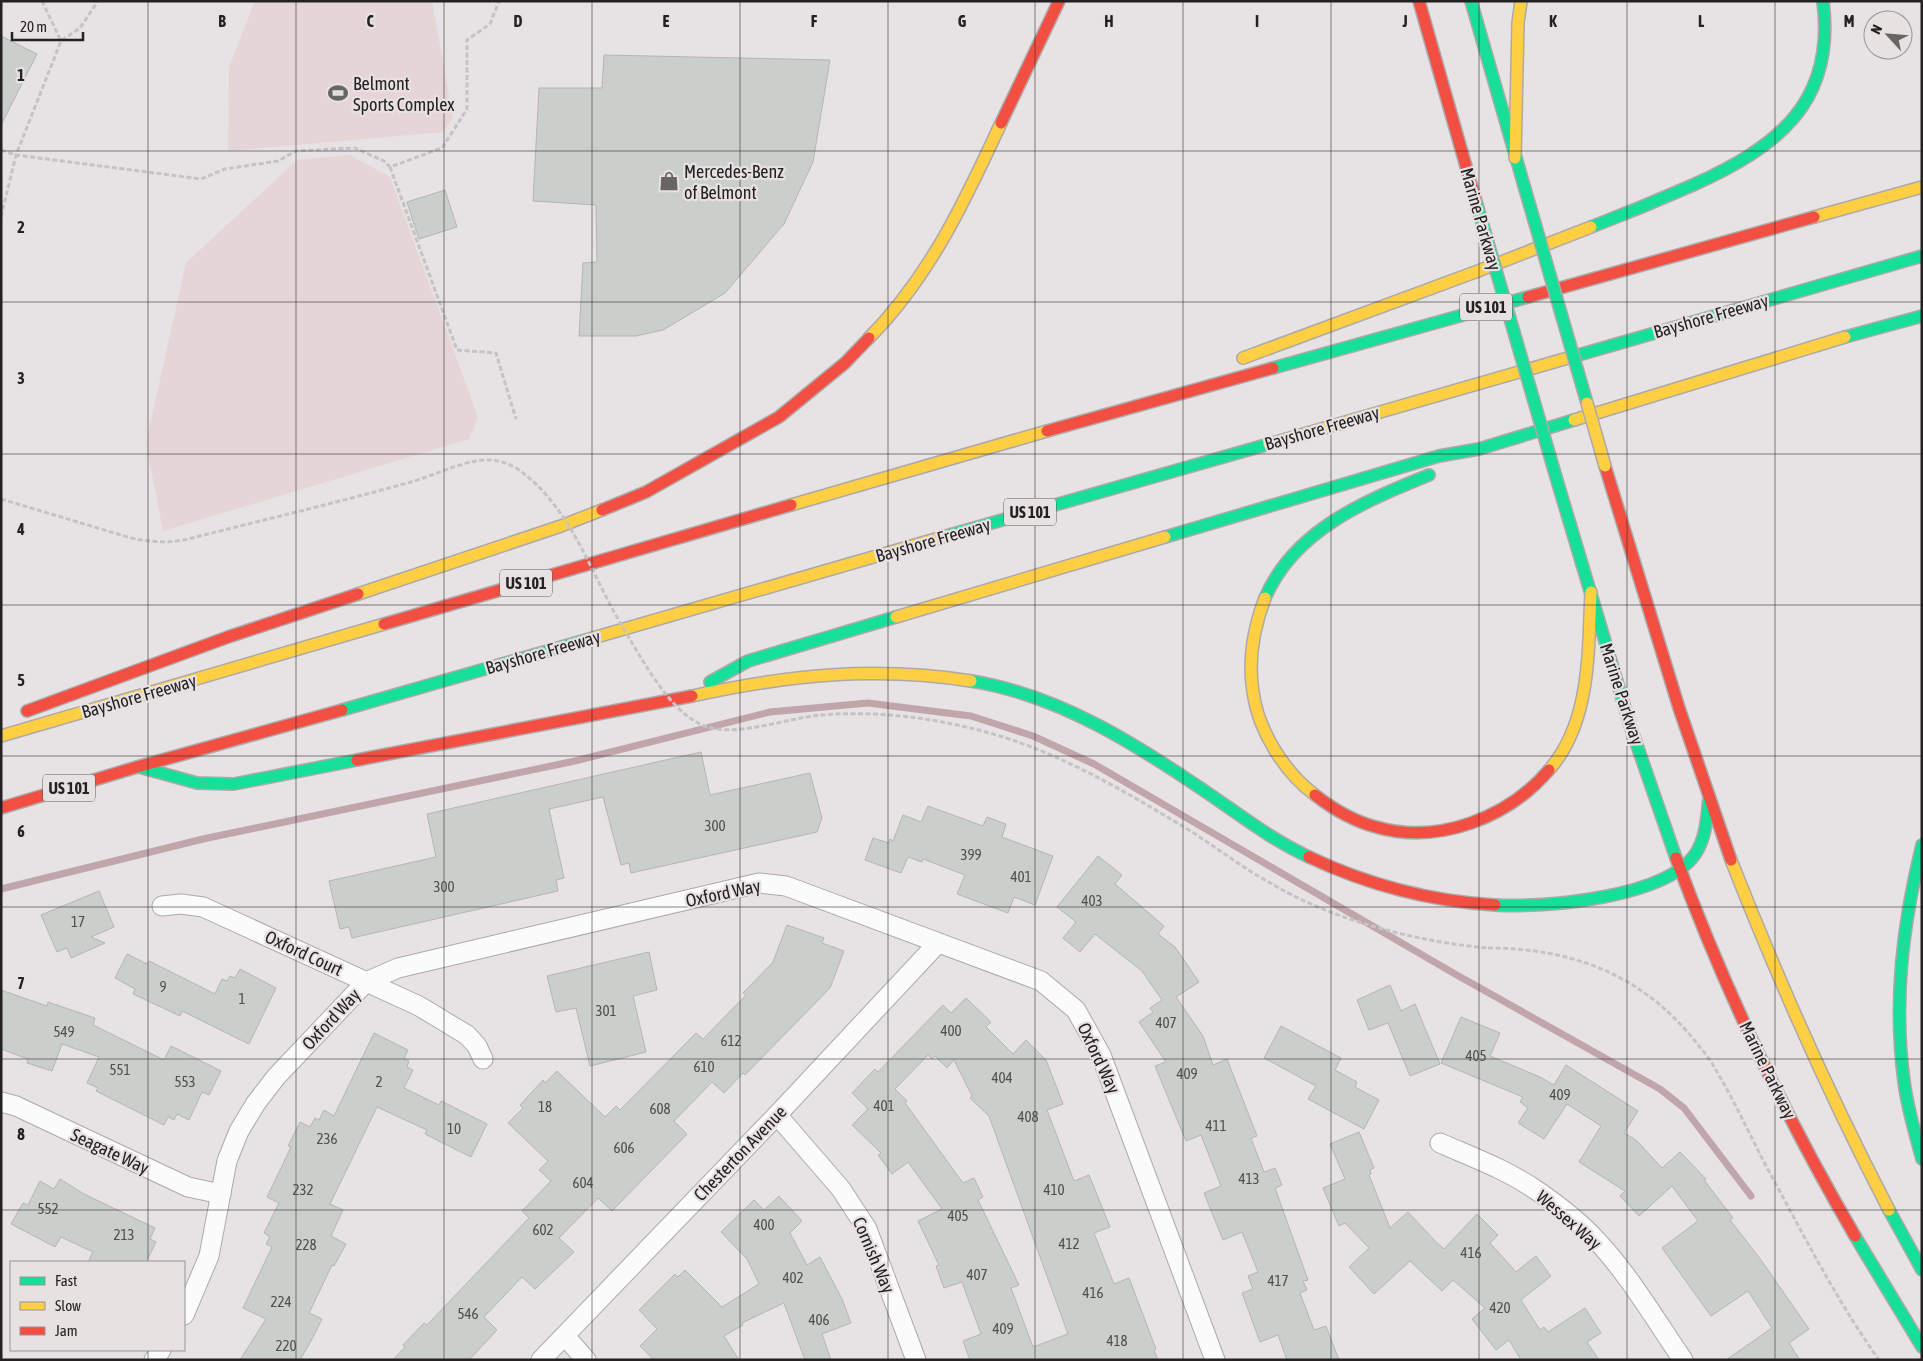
<svg xmlns="http://www.w3.org/2000/svg" width="1923" height="1361" viewBox="0 0 1923 1361" font-family="'Asap Condensed',sans-serif">
<style>
.garden{fill:#e6d5d7}
.lines{fill:none;stroke-linecap:round;stroke-linejoin:round}
.stream{stroke:#c0a6aa;stroke-width:7}
.building{fill:#cbcfcb;stroke:#b6b4b4;fill-rule:evenodd}
.street-casing{stroke:#ada9aa;stroke-width:21}
.fast-casing{stroke:#ada9aa;stroke-width:14}
.slow-casing{stroke:#ada9aa;stroke-width:14}
.jam-casing{stroke:#ada9aa;stroke-width:14}
.path{stroke:#c4c4c4;stroke-width:3;stroke-dasharray:5 2.5;stroke-linecap:butt}
.street{stroke:#fbfbfb;stroke-width:19}
.fast{stroke:#16e098;stroke-width:11}
.slow{stroke:#ffcf43;stroke-width:11}
.jam{stroke:#f24e42;stroke-width:11}
.fast-bridge-casing{stroke:#ada9aa;stroke-width:14;stroke-linecap:butt}
.slow-bridge-casing{stroke:#ada9aa;stroke-width:14;stroke-linecap:butt}
.path-bridge{stroke:#c4c4c4;stroke-width:3;stroke-dasharray:5 2.5;stroke-linecap:butt}
.fast-bridge{stroke:#16e098;stroke-width:11}
.slow-bridge{stroke:#ffcf43;stroke-width:11}
.grid{fill:none;stroke:#232121;stroke-width:1;stroke-opacity:0.55}
.labels{text-anchor:middle;dominant-baseline:central;stroke-width:4.5;stroke-linejoin:round;paint-order:stroke}
.number-label{font-size:15px;fill:#4f4e4d}
.shield{fill:#e8e1e2;stroke:#5e5b5b;stroke-width:1}
.shield-label{font-size:16px;font-weight:bold;fill:#232121}
.poi-label{font-size:18px;fill:#232121;stroke:#e8e1e2;text-anchor:start}
.street-label{font-size:18px;fill:#232121;stroke:#e8e1e2}
.grid-label{font-size:16px;text-anchor:middle;font-weight:bold;fill:#232121;stroke:#e8e1e2;stroke-width:4.5;stroke-linejoin:round;paint-order:stroke}
</style>
<rect width="100%" height="100%" fill="#e7e2e3"/>
<!-- garden -->
<g class="garden">
<polygon points="255,1 432,1 453,118 443,132 228,151 229,67"/>
<polygon points="350,155 390,177 478,417 469,439 163,531 146,443 186,263 297,160"/>
</g>
<g class="lines">
<!-- stream -->
<polyline class="stream" points="1,889 203,839 575,761 770,712 868,703 971,716 1033,736 1094,764 1455,974 1660,1089 1684,1108 1751,1196"/>
</g>
<!-- building -->
<g class="building">
<polygon points="1,36 37,54 1,125"/>
<polygon points="604,55 830,60 813,162 784,224 725,293 663,330 636,336 579,336 583,263 597,262 596,205 533,201 539,88 602,88"/>
<polygon points="445,190 457,227 419,239 407,202"/>
<polygon points="701,752 710,795 810,773 822,818 817,832 631,873 629,863 621,865 603,797 549,809 564,878 556,880 558,891 352,938 349,927 340,929 329,881 436,857 427,814"/>
<polygon points="928,806 983,826 987,817 1006,824 1002,837 1053,856 1035,905 1014,897 1008,913 957,894 965,875 923,859 922,862 908,857 901,873 865,860 873,838 889,843 890,839 893,841 903,815 921,822"/>
<polygon points="1098,856 1122,875 1115,884 1164,926 1158,934 1175,947 1199,982 1176,997 1203,1036 1213,1065 1227,1059 1257,1136 1251,1138 1264,1172 1275,1168 1282,1185 1275,1188 1308,1280 1303,1281 1307,1290 1300,1293 1314,1330 1326,1326 1339,1360 1287,1360 1278,1335 1260,1342 1242,1293 1253,1289 1248,1276 1258,1272 1242,1232 1223,1240 1204,1193 1221,1186 1201,1135 1186,1141 1155,1066 1166,1062 1139,1022 1153,1012 1150,1008 1162,1000 1142,971 1095,934 1080,952 1063,938 1076,922 1057,907"/>
<polygon points="99,891 114,927 91,937 105,943 71,958 67,948 57,952 41,915"/>
<polygon points="787,925 824,938 822,943 844,951 830,988 745,1075 743,1073 724,1093 712,1082 674,1121 687,1134 612,1211 598,1198 559,1238 574,1252 535,1289 522,1277 484,1317 497,1330 469,1360 393,1360 405,1347 403,1345 424,1323 427,1325 529,1218 522,1211 551,1181 539,1170 548,1161 508,1123 523,1108 520,1105 543,1080 545,1083 557,1071 605,1117 616,1106 620,1110 696,1033 703,1039 746,995 743,993 773,962"/>
<polygon points="649,952 657,990 633,996 646,1052 590,1066 576,1008 556,1012 547,976"/>
<polygon points="127,954 147,964 149,961 215,994 222,979 227,981 230,976 235,978 240,969 276,988 249,1044 182,1011 180,1016 133,994 135,989 115,978"/>
<polygon points="1390,985 1401,1011 1415,1004 1440,1064 1410,1076 1388,1023 1369,1030 1357,1000"/>
<polygon points="1,990 47,1006 48,1002 95,1018 93,1025 164,1060 171,1046 221,1071 209,1095 202,1092 189,1120 177,1114 174,1120 168,1117 164,1125 96,1091 98,1088 87,1083 99,1057 62,1044 52,1071 27,1063 28,1059 1,1049"/>
<path d="M966 998 991 1022 986 1027 1013 1054 1026 1040 1046 1060 1063 1104 1047 1110 1074 1181 1089 1175 1110 1227 1094 1233 1114 1284 1129 1278 1156 1349 1154 1350 1158 1360H970L963 1341 981 1334 962 1282 944 1288 936 1266 939 1265 918 1221 942 1209 908 1162 892 1174 878 1155 881 1153 852 1125 868 1109 852 1093 875 1069 878 1072 943 1005 951 1013ZM928 1055 932 1059 935 1056 947 1068 954 1060 972 1096 970 1098 989 1116 1068 1334 1033 1347 1011 1288 1019 1285 978 1200 983 1197 974 1178 963 1183 905 1103 907 1101 895 1089Z"/>
<polygon points="1461,1017 1500,1033 1490,1056 1540,1077 1554,1085 1566,1065 1638,1111 1624,1133 1636,1140 1662,1168 1680,1152 1706,1179 1704,1180 1733,1218 1730,1220 1761,1260 1809,1329 1789,1343 1800,1360 1726,1360 1772,1328 1748,1291 1711,1316 1662,1248 1698,1221 1672,1186 1639,1216 1620,1196 1625,1191 1579,1162 1601,1126 1567,1104 1544,1139 1518,1123 1528,1108 1520,1102 1523,1097 1441,1063"/>
<polygon points="1281,1026 1341,1058 1335,1070 1357,1082 1355,1087 1379,1100 1364,1129 1308,1099 1316,1086 1264,1058"/>
<polygon points="374,1033 408,1050 404,1059 409,1061 407,1067 413,1070 404,1088 439,1105 441,1101 487,1124 471,1157 425,1134 427,1130 377,1107 330,1204 343,1210 331,1236 346,1244 334,1266 332,1265 309,1313 322,1319 311,1341 300,1360 240,1360 266,1319 243,1308 272,1247 266,1244 270,1237 264,1233 279,1203 267,1197 291,1147 288,1146 300,1122 310,1127 315,1118 319,1120 324,1110 334,1116"/>
<polygon points="1359,1132 1374,1168 1370,1170 1371,1174 1369,1175 1390,1228 1408,1212 1437,1243 1444,1249 1477,1214 1498,1235 1490,1243 1516,1272 1536,1256 1551,1276 1521,1300 1540,1330 1544,1327 1548,1332 1585,1308 1601,1333 1587,1342 1599,1360 1521,1360 1509,1340 1496,1350 1472,1319 1485,1308 1453,1280 1442,1291 1410,1261 1374,1294 1349,1267 1369,1248 1345,1223 1339,1226 1323,1188 1345,1179 1330,1144"/>
<polygon points="60,1179 84,1194 155,1228 150,1239 156,1242 146,1262 88,1262 93,1252 61,1237 55,1247 11,1224 23,1203 28,1205 40,1181 54,1189"/>
<polygon points="779,1196 802,1221 790,1233 807,1265 820,1257 842,1299 851,1323 822,1334 831,1360 805,1360 784,1303 742,1323 743,1325 724,1336 739,1360 654,1360 640,1346 657,1329 639,1310 675,1274 678,1277 685,1270 722,1307 759,1284 747,1259 721,1232 754,1200 764,1210"/>
</g>
<g class="lines">
<defs>
<g id="street">
<polyline points="162,906 181,904 203,907 419,1006 467,1035 477,1046 483,1059"/>
<polyline points="1,1102 16,1106 188,1187 221,1194"/>
<polyline points="777,1115 841,1189 867,1229 916,1360"/>
<path d="M1440 1143C1472 1157 1507 1170 1536 1190 1558 1205 1580 1222 1598 1242 1629 1275 1657 1322 1683 1360"/>
<polyline points="184,1315 209,1256 227,1161 239,1131 256,1103 276,1077 366,982 398,968 759,883 786,886 1041,981 1076,1010 1101,1055 1215,1360"/>
<polyline points="565,1336 586,1360"/>
<polyline points="154,1360 161,1350"/>
<polyline points="541,1360 777,1115 937,944"/>
</g>
<g id="fast">
<polyline points="1471,1 1525,189"/>
<path d="M1591 227C1625 214 1659 200 1693 185 1777 147 1836 103 1823 1"/>
<polyline points="1845,337 1922,316"/>
<polyline points="1568,358 1922,256"/>
<polyline points="1273,368 1528,297"/>
<polyline points="1556,477 1630,725 1676,858"/>
<polyline points="946,536 1269,444"/>
<polyline points="1165,537 1439,456 1479,449 1574,420"/>
<path d="M1265 598C1294 530 1365 501 1429 475"/>
<path d="M971 681C1060 695 1139 746 1212 796 1244 818 1274 841 1309 857"/>
<polyline points="710,682 748,661 896,617"/>
<polyline points="342,710 586,640"/>
<polyline points="139,767 197,783 234,784 357,760"/>
<path d="M1922 845C1903 923 1893 1001 1904 1081 1907 1107 1915 1133 1922 1159"/>
<path d="M1495 905C1544 908 1667 898 1696 853 1706 837 1707 817 1709 798"/>
<polyline points="1889,1210 1922,1270"/>
<polyline points="1855,1236 1922,1347"/>
</g>
<g id="slow">
<polyline points="1515,158 1518,23 1521,1"/>
<polyline points="1814,217 1922,187"/>
<path d="M869 338C930 276 965 201 1001 123"/>
<polyline points="1243,358 1478,271 1591,227"/>
<polyline points="1574,420 1845,337"/>
<polyline points="1269,444 1568,358"/>
<polyline points="791,505 1047,431"/>
<polyline points="358,594 561,526 602,510"/>
<path d="M1265 598C1254 627 1248 661 1253 692 1258 730 1284 772 1315 795"/>
<polyline points="896,617 1165,537"/>
<polyline points="586,640 946,536"/>
<path d="M692 696C788 675 873 666 971 681"/>
<polyline points="1,736 384,624"/>
<path d="M1549 770C1591 722 1588 652 1591 592"/>
<path d="M1731 860C1777 977 1830 1097 1889 1210"/>
</g>
<g id="jam">
<polyline points="1419,1 1477,205"/>
<polyline points="1001,123 1059,1"/>
<polyline points="1528,297 1814,217"/>
<polyline points="1047,431 1273,368"/>
<polyline points="1605,466 1679,708 1731,860"/>
<polyline points="602,510 646,492 779,417 845,363 869,338"/>
<polyline points="384,624 791,505"/>
<polyline points="27,711 228,637 358,594"/>
<polyline points="357,760 692,696"/>
<path d="M1315 795C1333 809 1353 821 1376 827 1438 845 1508 818 1549 770"/>
<polyline points="1,808 137,767 342,710"/>
<path d="M1309 857C1368 885 1429 901 1495 905"/>
<path d="M1676 858C1724 988 1785 1116 1855 1236"/>
</g>
</defs>
<!-- street casing -->
<use href="#street" class="street-casing"/>
<!-- fast casing -->
<use href="#fast" class="fast-casing"/>
<!-- slow casing -->
<use href="#slow" class="slow-casing"/>
<!-- jam casing -->
<use href="#jam" class="jam-casing"/>
<!-- path -->
<g class="path">
<polyline points="42,1 61,41"/>
<polyline points="1,150 16,155 201,179 225,169 278,161 296,151 355,148 384,161 390,167 442,148 467,109 467,40 490,24 499,1"/>
<polyline points="390,167 457,350 496,353 516,419"/>
<polyline points="1,217 16,155 61,41 80,28 98,1"/>
<path d="M1488 948C1574 948 1645 976 1698 1045 1704 1052 1710 1059 1714 1067 1733 1098 1748 1131 1765 1164 1801 1230 1835 1298 1879 1360"/>
</g>
<!-- street -->
<use href="#street" class="street"/>
<!-- fast -->
<use href="#fast" class="fast"/>
<!-- slow -->
<use href="#slow" class="slow"/>
<!-- jam -->
<use href="#jam" class="jam"/>
<defs>
<g id="fast-bridge">
<polyline points="1525,189 1587,403"/>
<polyline points="1477,205 1556,477"/>
</g>
<polyline id="slow-bridge" points="1587,403 1605,466"/>
</defs>
<!-- fast-bridge casing -->
<use href="#fast-bridge" class="fast-bridge-casing"/>
<!-- slow-bridge casing -->
<use href="#slow-bridge" class="slow-bridge-casing"/>
<!-- path-bridge -->
<path class="path-bridge" d="M1 499 131 538C150 542 165 543 184 540 259 521 336 503 411 482 432 476 454 465 476 461 490 458 506 461 519 470 571 507 591 574 622 626 641 657 668 710 702 725 734 739 786 718 821 715 881 710 943 719 1000 736 1068 757 1129 794 1189 830 1217 848 1243 868 1272 884 1332 920 1418 942 1488 948"/>
<!-- fast-bridge -->
<use href="#fast-bridge" class="fast-bridge"/>
<!-- slow-bridge -->
<use href="#slow-bridge" class="slow-bridge"/>
</g>
<!-- grid -->
<path class="grid" d="M148 1V1262M296 1V1360M444 1V1360M592 1V1360M740 1V1360M888 1V1360M1035 1V1360M1183 1V1360M1331 1V1360M1479 1V1360M1627 1V1360M1775 1V1360M1 151H1922M1 302H1922M1 454H1922M1 605H1922M1 756H1922M1 907H1922M1 1059H1922M1 1210H1922M148 1350V1360"/>
<!-- icons -->
<defs>
<symbol id="stadium-bare" viewBox="-9 -9 18 18"><path d="M0-5a6.5 5 0 1 0 0 10a6.5 5 0 1 0 0-10ZM-3.5-1.8h7v3.6h-7Z" fill="#686565" stroke="#e8e1e2" stroke-width="2.5" paint-order="stroke"/></symbol>
<symbol id="shop-bare" viewBox="-9 -9 18 18"><path d="M-5-2.5h2.3a2.7 3.5 0 0 1 5.4 0H5L5.5 6h-11ZM-1.5-2.5h3a1.5 2.3 0 0 0-3 0Z" fill="#686565" stroke="#e8e1e2" stroke-width="2.5" paint-order="stroke"/></symbol>
</defs>
<g fill-rule="evenodd">
<use href="#stadium-bare" x="324" y="79" width="28" height="28"/>
<use href="#shop-bare" x="655" y="167" width="28" height="28"/>
</g>
<g class="labels">
<!-- number labels -->
<g class="number-label">
<text x="715" y="825">300</text>
<text x="971" y="854">399</text>
<text x="1021" y="876">401</text>
<text x="444" y="886">300</text>
<text x="1092" y="900">403</text>
<text x="78" y="921">17</text>
<text x="163" y="986">9</text>
<text x="242" y="998">1</text>
<text x="606" y="1010">301</text>
<text x="1166" y="1022">407</text>
<text x="951" y="1030">400</text>
<text x="64" y="1031">549</text>
<text x="731" y="1040">612</text>
<text x="1476" y="1055">405</text>
<text x="704" y="1066">610</text>
<text x="120" y="1069">551</text>
<text x="1187" y="1073">409</text>
<text x="1002" y="1077">404</text>
<text x="185" y="1081">553</text>
<text x="379" y="1081">2</text>
<text x="1560" y="1094">409</text>
<text x="884" y="1105">401</text>
<text x="545" y="1106">18</text>
<text x="660" y="1108">608</text>
<text x="1028" y="1116">408</text>
<text x="1216" y="1125">411</text>
<text x="454" y="1128">10</text>
<text x="327" y="1138">236</text>
<text x="624" y="1147">606</text>
<text x="1249" y="1178">413</text>
<text x="583" y="1182">604</text>
<text x="303" y="1189">232</text>
<text x="1054" y="1189">410</text>
<text x="48" y="1208">552</text>
<text x="958" y="1215">405</text>
<text x="764" y="1224">400</text>
<text x="543" y="1229">602</text>
<text x="124" y="1234">213</text>
<text x="1069" y="1243">412</text>
<text x="306" y="1244">228</text>
<text x="1471" y="1252">416</text>
<text x="977" y="1274">407</text>
<text x="793" y="1277">402</text>
<text x="1278" y="1280">417</text>
<text x="1093" y="1292">416</text>
<text x="281" y="1301">224</text>
<text x="1500" y="1307">420</text>
<text x="468" y="1313">546</text>
<text x="819" y="1319">406</text>
<text x="1003" y="1328">409</text>
<text x="1117" y="1340">418</text>
<text x="286" y="1345">220</text>
</g>
<!-- shield labels -->
<g class="shield">
<rect x="1460" y="293.5" width="52" height="27" rx="4"/>
<rect x="1004" y="498.5" width="52" height="27" rx="4"/>
<rect x="500" y="569.5" width="52" height="27" rx="4"/>
<rect x="43" y="774.5" width="52" height="27" rx="4"/>
</g>
<g class="shield-label">
<text x="1486" y="307">US 101</text>
<text x="1030" y="512">US 101</text>
<text x="526" y="583">US 101</text>
<text x="69" y="788">US 101</text>
</g>
<!-- poi labels -->
<g class="poi-label">
<text x="353" y="83">Belmont<tspan x="353" dy="21">Sports Complex</tspan></text>
<text x="684" y="171">Mercedes-Benz<tspan x="684" dy="21">of Belmont</tspan></text>
</g>
<!-- street labels -->
<g class="street-label">
<text transform="translate(1481 219) rotate(74)">Marine Parkway</text>
<text transform="translate(1711 316) rotate(-16)">Bayshore Freeway</text>
<text transform="translate(1322 428) rotate(-16)">Bayshore Freeway</text>
<text transform="translate(933 540) rotate(-16)">Bayshore Freeway</text>
<text transform="translate(543 652) rotate(-16)">Bayshore Freeway</text>
<text transform="translate(1622 694) rotate(72)">Marine Parkway</text>
<text transform="translate(139 696) rotate(-16)">Bayshore Freeway</text>
<text transform="translate(723 893) rotate(-12)">Oxford Way</text>
<text transform="translate(304 953) rotate(25)">Oxford Court</text>
<text transform="translate(331 1019) rotate(-47)">Oxford Way</text>
<text transform="translate(1099 1058) rotate(65)">Oxford Way</text>
<text transform="translate(1768 1070) rotate(64)">Marine Parkway</text>
<text transform="translate(110 1151) rotate(25)">Seagate Way</text>
<text transform="translate(740 1153) rotate(-46)">Chesterton Avenue</text>
<text transform="translate(1569 1220) rotate(41)">Wessex Way</text>
<text transform="translate(874 1255) rotate(67)">Cornish Way</text>
</g>
</g>
<g class="grid-label">
<text x="222" y="27">B</text>
<text x="370" y="27">C</text>
<text x="518" y="27">D</text>
<text x="666" y="27">E</text>
<text x="814" y="27">F</text>
<text x="962" y="27">G</text>
<text x="1109" y="27">H</text>
<text x="1257" y="27">I</text>
<text x="1405" y="27">J</text>
<text x="1553" y="27">K</text>
<text x="1701" y="27">L</text>
<text x="1849" y="27">M</text>
<text x="21" y="81">1</text>
<text x="21" y="233">2</text>
<text x="21" y="384">3</text>
<text x="21" y="535">4</text>
<text x="21" y="686">5</text>
<text x="21" y="837">6</text>
<text x="21" y="989">7</text>
<text x="21" y="1140">8</text>
</g>
<!-- border -->
<rect width="1923" height="1361" fill="none" stroke="#232121" stroke-width="5"/>
<!-- legend -->
<rect x="10" y="1261" width="175" height="90" fill="#e8e1e2" stroke="#999495"/>
<rect x="20" y="1277" width="25" height="8" fill="#16e098" stroke="#999495"/>
<text x="55" y="1286" font-size="15" fill="#232121">Fast</text>
<rect x="20" y="1302" width="25" height="8" fill="#ffcf43" stroke="#999495"/>
<text x="55" y="1311" font-size="15" fill="#232121">Slow</text>
<rect x="20" y="1327" width="25" height="8" fill="#f24e42" stroke="#999495"/>
<text x="55" y="1336" font-size="15" fill="#232121">Jam</text>
<!-- north arrow -->
<g transform="translate(1888 35) rotate(296)"><circle r="24" fill="#e8e1e2" stroke="#999495"/>
<path d="M0-4L9 19L0 12L-9 19Z" fill="#686565"/>
<text y="-8" font-size="14" font-weight="bold" text-anchor="middle" fill="#232121">N</text>
</g>
<!-- scale -->
<path d="M12 32v8h71v-8" fill="none" stroke="#232121" stroke-width="2.5"/>
<text x="20" y="32" font-size="15" fill="#232121" stroke="#e8e1e2" stroke-width="4" paint-order="stroke">20 m</text>
</svg>
